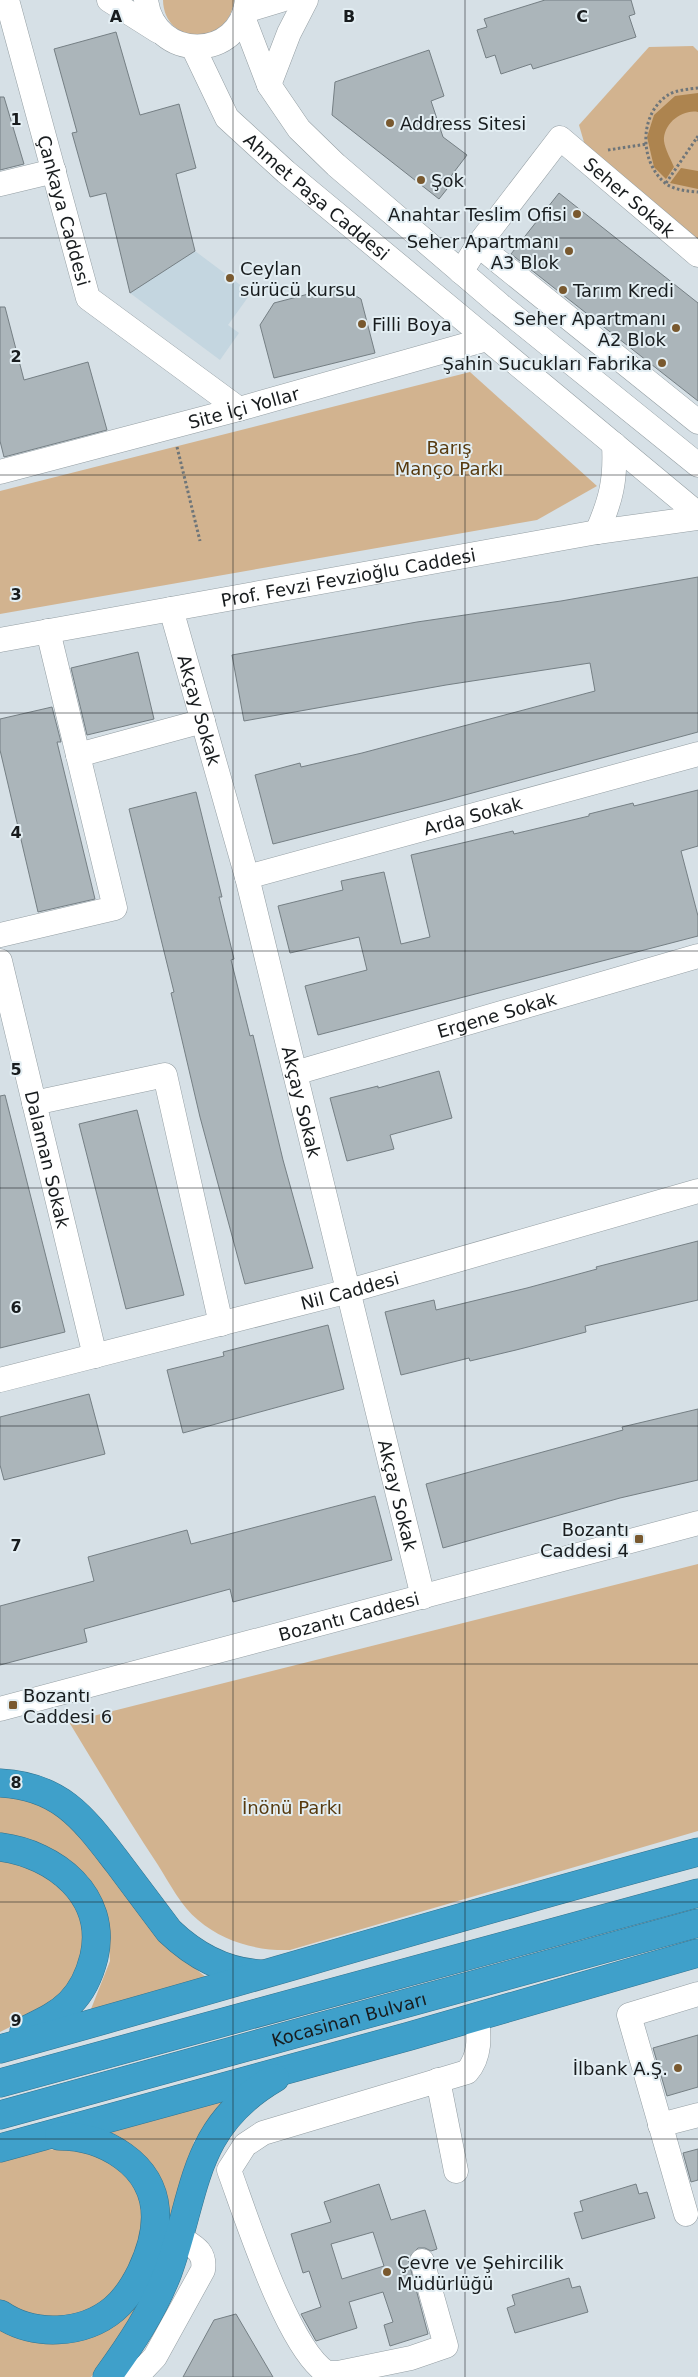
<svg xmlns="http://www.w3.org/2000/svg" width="698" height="2377" viewBox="0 0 698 2377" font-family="'DejaVu Sans',sans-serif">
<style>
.built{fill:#c4d6e0}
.green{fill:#d2b38f}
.water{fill:#ad844f}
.building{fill:#abb5ba;stroke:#757f84;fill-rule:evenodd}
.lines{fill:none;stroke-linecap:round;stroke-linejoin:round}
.minor-casing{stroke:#949ea3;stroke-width:25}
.highway-casing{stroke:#31728e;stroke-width:29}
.path{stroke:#6e7579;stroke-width:3;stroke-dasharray:2.5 2.5;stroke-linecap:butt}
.minor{stroke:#fff;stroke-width:24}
.highway{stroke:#3fa0ca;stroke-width:28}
.grid{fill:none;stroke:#181c1e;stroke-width:1;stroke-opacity:0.55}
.poi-dot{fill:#79592f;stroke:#e3eef3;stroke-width:2}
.labels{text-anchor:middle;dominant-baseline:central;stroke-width:4;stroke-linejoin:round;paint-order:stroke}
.poi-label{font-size:18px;fill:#181c1e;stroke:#e3eef3;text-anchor:start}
.street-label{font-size:18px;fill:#181c1e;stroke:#e3eef3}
.park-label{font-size:18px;fill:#573a0f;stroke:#e3eef3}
.grid-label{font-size:16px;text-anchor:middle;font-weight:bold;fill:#181c1e;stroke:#e3eef3;stroke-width:4;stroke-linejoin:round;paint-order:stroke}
</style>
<rect width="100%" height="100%" fill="#d6e0e6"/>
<!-- built -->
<polygon class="built" points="195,251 251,293 228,325 239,333 220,360 130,293"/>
<!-- green -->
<g class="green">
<path d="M163 0H234C230 46 164 47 163 0Z"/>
<polygon points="693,46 698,51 698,240 586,149 579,125 649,47"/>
<polygon points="470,372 597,486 537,520 0,614 0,491"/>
<path d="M698 1564V1831L290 1950C257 1951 224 1942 198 1920 181 1906 170 1884 158 1865 127 1818 98 1770 69 1722Z"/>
<polygon points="0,1795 32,1799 76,1823 166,1944 208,1979 91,2009 110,1961 107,1917 88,1877 69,1862 55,1885 70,1895 83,1923 83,1953 60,2002 0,2032"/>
<path d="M230 2096 194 2141 178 2229 139 2319 91 2377H0V2160L32 2151 70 2148 105 2156 129 2173 148 2195 151 2223 143 2245 158 2251C166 2215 165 2181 136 2155 125 2145 108 2139 95 2132Z"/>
</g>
<!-- water -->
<g class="water">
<path d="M698 93V112C682 109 663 124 664 141 665 149 671 160 674 167L666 179 654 167 647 137 654 115 675 96Z"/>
<polygon points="681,168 698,171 698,189 670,183"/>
</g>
<!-- building -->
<g class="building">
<polygon points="545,0 631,0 635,14 629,16 636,37 533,69 531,64 501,74 495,55 486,58 477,30 487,27 484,19"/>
<polygon points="116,32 140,115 179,104 196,168 176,174 195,251 130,293 106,193 90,197 72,133 77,132 54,49"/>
<polygon points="429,50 444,96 431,101 443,137 467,155 451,176 455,179 439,199 332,115 335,82"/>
<polygon points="0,97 4,97 24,164 0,170"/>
<polygon points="559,193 698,303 698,401 511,254"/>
<polygon points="339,286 361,299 375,353 274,378 260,325 274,303"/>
<polygon points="0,307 5,307 24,380 88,362 107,430 4,457 0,441"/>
<polygon points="698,577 698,732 439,802 273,844 255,775 300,763 301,767 362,753 595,691 590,663 446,685 244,721 232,655 417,622 561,601"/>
<polygon points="138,652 154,719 87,735 71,668"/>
<polygon points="52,707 61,742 57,742 95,899 38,912 0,750 0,719"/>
<polygon points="698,790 698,846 681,851 698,916 698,936 318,1035 305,986 367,970 359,937 290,953 278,906 343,890 341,881 384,872 401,944 430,937 411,855 513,831 514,834 589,816 589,814 633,803 634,806"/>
<polygon points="196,792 222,897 219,897 234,959 231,960 250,1036 253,1035 283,1160 313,1268 245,1284 200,1117 171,993 174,992 129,809"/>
<polygon points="439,1071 452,1118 390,1135 394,1149 347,1161 330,1098 378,1086 378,1088"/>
<polygon points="5,1095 65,1332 0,1348 0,1096"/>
<polygon points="137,1110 184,1295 126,1309 79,1124"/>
<polygon points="698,1241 698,1300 585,1326 586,1332 516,1350 470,1361 469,1358 401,1375 385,1312 434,1300 436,1310 527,1288 597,1269 596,1267"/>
<polygon points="328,1325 344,1389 183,1433 167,1370 224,1356 223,1352"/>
<polygon points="89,1394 105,1454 4,1480 0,1465 0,1417"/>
<polygon points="698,1409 698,1480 620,1498 443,1548 426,1484 623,1430 622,1427"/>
<polygon points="375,1496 392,1560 233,1602 230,1589 84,1629 87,1642 0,1665 0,1606 94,1581 88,1557 187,1530 191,1544"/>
<polygon points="698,2035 698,2087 667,2096 653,2048"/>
<polygon points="698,2149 698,2180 691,2182 683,2153"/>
<path d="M379 2184 391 2220 425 2210 437 2249 431 2251 425 2248H418L408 2259 428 2334 390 2346 384 2325 393 2322 383 2292 349 2302 357 2328 316 2341 301 2314 321 2307 309 2271 303 2273 291 2234 331 2222 324 2202ZM373 2232 384 2266 342 2279 331 2244Z"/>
<polygon points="636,2184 639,2194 647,2192 655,2218 582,2239 574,2213 583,2211 580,2201"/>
<polygon points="569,2278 572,2288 580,2286 588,2312 515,2333 507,2308 515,2305 512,2295"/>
<polygon points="236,2314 273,2377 183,2377 214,2320"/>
</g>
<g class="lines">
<defs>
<g id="minor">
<path id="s1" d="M7 0 88 298 239 409"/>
<polyline points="109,0 158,31"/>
<path d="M146 0C154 62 241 62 247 0"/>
<polyline points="245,11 281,0"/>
<polyline points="243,17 269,85 299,129 336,165 500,305 698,465"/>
<path id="s2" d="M193 47 227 118 286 172 698 514"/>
<polyline points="269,85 289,33 306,0"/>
<polyline points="0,184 54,171"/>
<polyline points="478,245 698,422"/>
<path id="s3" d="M461 272 478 245 560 138 698 255"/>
<path id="s4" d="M0 472 239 409 487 339"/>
<path d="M597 532C611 500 616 480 614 444"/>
<path id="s5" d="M171 609 247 877 423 1597"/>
<path id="s6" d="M0 640 597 532 698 518"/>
<polyline points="78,755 203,721"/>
<path id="s7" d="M247 877 698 754"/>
<polyline points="0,935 115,908 48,631"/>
<path id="s8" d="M0 961 95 1356"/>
<path id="s9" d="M295 1073 698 956"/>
<polyline points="34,1103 165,1075 221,1324"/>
<path id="s10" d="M0 1380 349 1291 698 1191"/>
<path id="s11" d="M0 1709 698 1523"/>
<polyline points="438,2080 456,2171"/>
<polyline points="660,2125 698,2115"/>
<polyline points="686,2214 629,2015 698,1994"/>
<path d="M422 2261 446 2346 411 2358 338 2373H327C288 2349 246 2216 229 2170L245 2145 263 2133 467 2072C481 2056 479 2036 477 2017"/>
<path d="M136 2377 155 2357 203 2270C206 2251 193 2246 179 2237"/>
</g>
<g id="highway">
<path d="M0 1783C61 1786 84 1819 118 1863 135 1886 152 1908 169 1931 195 1956 224 1972 261 1974"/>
<path d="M0 1847C55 1854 108 1896 94 1957 90 1973 82 1991 70 2003 57 2016 40 2023 24 2031"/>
<path d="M0 2049C233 1985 464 1914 698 1852"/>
<polyline points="0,2083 698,1893"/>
<path id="s12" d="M0 2115 698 1923"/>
<polyline points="0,2148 410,2036 698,1953"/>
<path d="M0 2314C33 2337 83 2335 114 2309 126 2299 134 2286 141 2272 161 2230 165 2186 123 2156 105 2143 82 2136 59 2136"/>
<path d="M107 2377C131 2344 153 2311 168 2272 197 2192 191 2127 275 2078"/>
</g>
</defs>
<!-- minor casing -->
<use href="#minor" class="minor-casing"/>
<!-- highway casing -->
<use href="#highway" class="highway-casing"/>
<!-- path -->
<g class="path">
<path d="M698 88C690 89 675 90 668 95 639 114 639 161 665 183 674 190 686 191 698 192"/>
<polyline points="698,136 696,139 698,140"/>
<polyline points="608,150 647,144"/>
<polyline points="666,183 696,139"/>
<polyline points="177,447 200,541"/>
</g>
<!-- minor -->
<use href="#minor" class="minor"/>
<!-- highway -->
<use href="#highway" class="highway"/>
</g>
<!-- grid -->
<path class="grid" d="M233 0V2377M465 0V2377M0 238H698M0 475H698M0 713H698M0 951H698M0 1188H698M0 1426H698M0 1664H698M0 1902H698M0 2139H698"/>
<!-- markers -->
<g class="poi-dot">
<circle cx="390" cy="123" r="5"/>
<circle cx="421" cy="180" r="5"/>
<circle cx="577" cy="214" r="5"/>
<circle cx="569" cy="251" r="5"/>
<circle cx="230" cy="278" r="5"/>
<circle cx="563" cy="290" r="5"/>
<circle cx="362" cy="324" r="5"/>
<circle cx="676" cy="328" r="5"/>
<circle cx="662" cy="363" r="5"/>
<rect x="634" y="1534" width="10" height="10" rx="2.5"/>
<rect x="8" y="1700" width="10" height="10" rx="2.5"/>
<circle cx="678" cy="2068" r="5"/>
<circle cx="387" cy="2272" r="5"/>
</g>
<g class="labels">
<!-- poi labels -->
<g class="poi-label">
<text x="400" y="123">Address Sitesi</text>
<text x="431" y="180">Şok</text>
<text x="567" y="214" text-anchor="end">Anahtar Teslim Ofisi</text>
<text x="559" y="241" text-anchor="end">Seher Apartmanı<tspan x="559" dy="21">A3 Blok</tspan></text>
<text x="240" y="268">Ceylan<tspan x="240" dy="21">sürücü kursu</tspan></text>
<text x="573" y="290">Tarım Kredi</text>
<text x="666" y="318" text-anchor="end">Seher Apartmanı<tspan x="666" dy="21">A2 Blok</tspan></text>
<text x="372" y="324">Filli Boya</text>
<text x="652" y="363" text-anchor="end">Şahin Sucukları Fabrika</text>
<text x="629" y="1529" text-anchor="end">Bozantı<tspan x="629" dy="21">Caddesi 4</tspan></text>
<text x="23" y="1695">Bozantı<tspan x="23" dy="21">Caddesi 6</tspan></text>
<text x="668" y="2068" text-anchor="end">İlbank A.Ş.</text>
<text x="397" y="2262">Çevre ve Şehircilik<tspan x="397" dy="21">Müdürlüğü</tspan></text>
</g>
<!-- street labels -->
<g class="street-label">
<text stroke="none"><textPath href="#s2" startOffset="198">Ahmet Paşa Caddesi</textPath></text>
<text stroke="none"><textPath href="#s3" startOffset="258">Seher Sokak</textPath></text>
<text stroke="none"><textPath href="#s1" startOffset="218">Çankaya Caddesi</textPath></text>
<text stroke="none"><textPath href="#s4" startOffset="252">Site İçi Yollar</textPath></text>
<text stroke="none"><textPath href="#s6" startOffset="354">Prof. Fevzi Fevzioğlu Caddesi</textPath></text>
<text stroke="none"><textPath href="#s5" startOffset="105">Akçay Sokak</textPath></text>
<text stroke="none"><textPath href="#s7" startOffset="234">Arda Sokak</textPath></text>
<text stroke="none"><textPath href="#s9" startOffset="210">Ergene Sokak</textPath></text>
<text stroke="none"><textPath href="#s5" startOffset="510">Akçay Sokak</textPath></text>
<text stroke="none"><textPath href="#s8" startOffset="204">Dalaman Sokak</textPath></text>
<text stroke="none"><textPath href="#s10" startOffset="361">Nil Caddesi</textPath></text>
<text stroke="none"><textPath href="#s5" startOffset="915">Akçay Sokak</textPath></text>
<text stroke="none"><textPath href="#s11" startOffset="361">Bozantı Caddesi</textPath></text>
<text stroke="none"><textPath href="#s12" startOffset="362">Kocasinan Bulvarı</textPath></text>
</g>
<!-- park labels -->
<g class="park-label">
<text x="449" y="447">Barış<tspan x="449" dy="21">Manço Parkı</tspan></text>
<text x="292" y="1807">İnönü Parkı</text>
</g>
</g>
<g class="grid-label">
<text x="116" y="22">A</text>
<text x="349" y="22">B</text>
<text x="582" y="22">C</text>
<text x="16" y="125">1</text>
<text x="16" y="362">2</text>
<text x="16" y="600">3</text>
<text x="16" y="838">4</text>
<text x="16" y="1075">5</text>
<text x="16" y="1313">6</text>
<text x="16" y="1551">7</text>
<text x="16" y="1788">8</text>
<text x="16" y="2026">9</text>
</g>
</svg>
